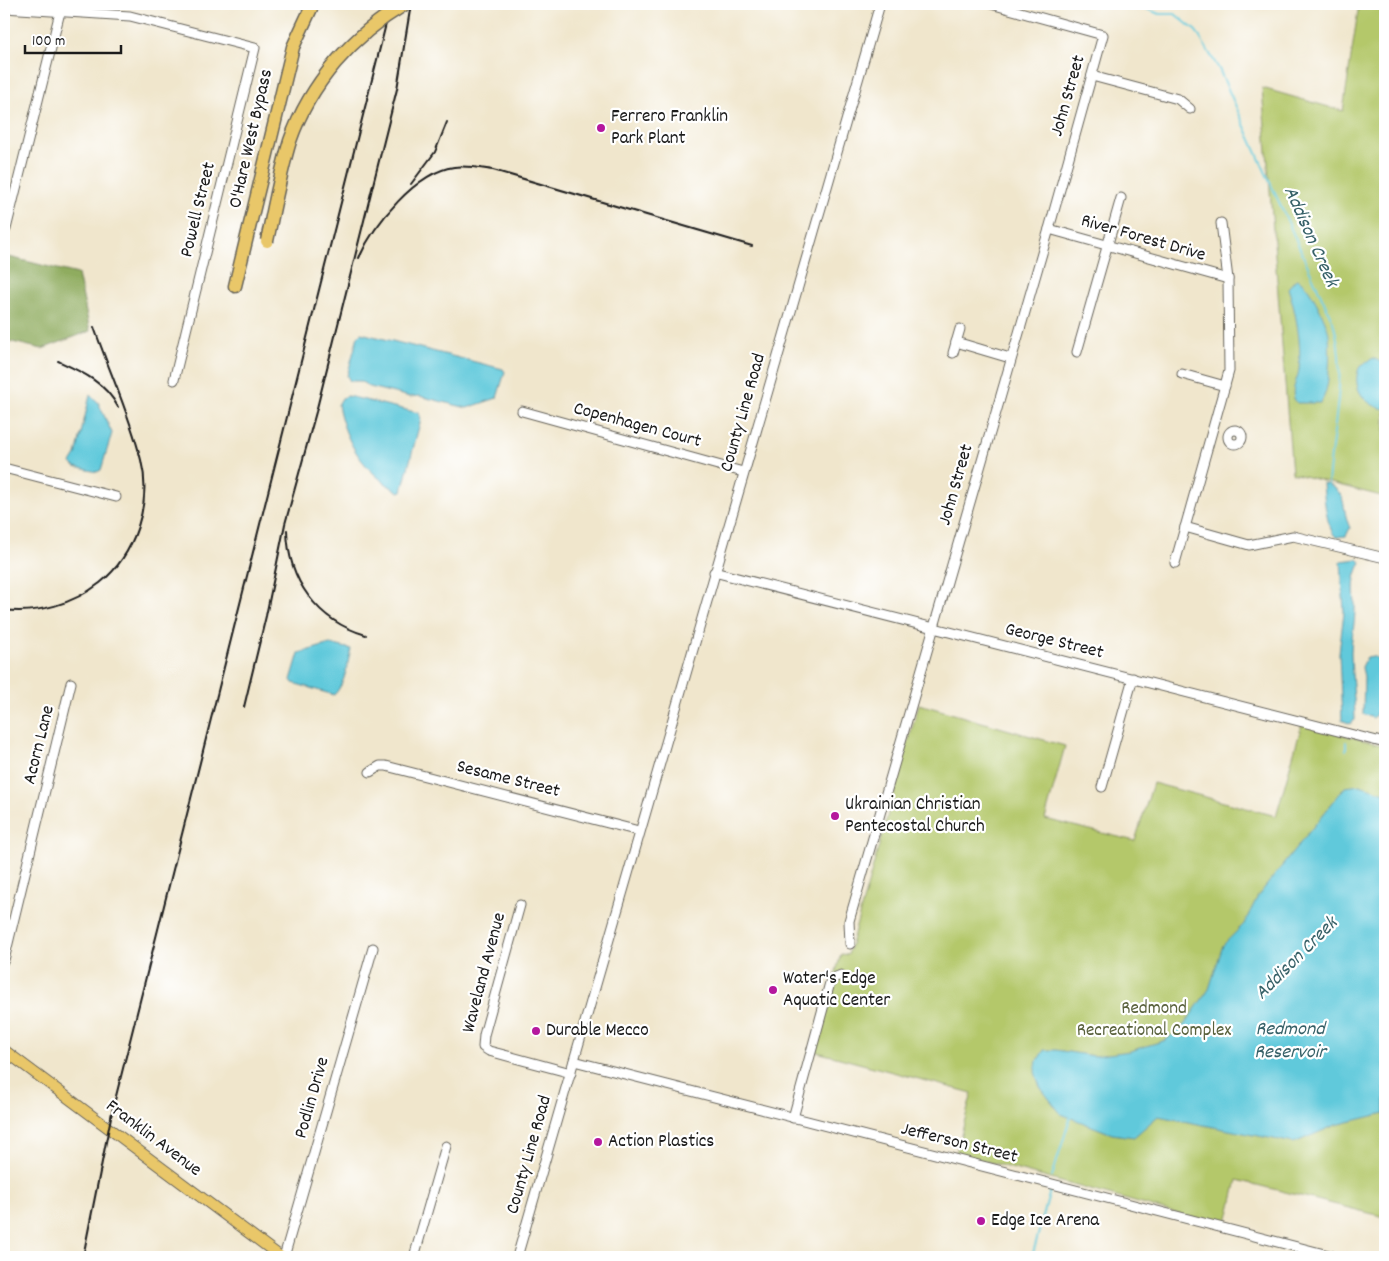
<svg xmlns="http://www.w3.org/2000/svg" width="1389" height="1261" viewBox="0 0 1389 1261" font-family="Dekko,sans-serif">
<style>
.green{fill:#b4c86b;stroke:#687244}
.forest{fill:#8fac5f;stroke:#56643e}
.water{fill:#60c9db;stroke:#3e727c}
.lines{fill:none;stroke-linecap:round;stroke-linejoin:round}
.stream{stroke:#60c9db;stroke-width:2}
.minor-casing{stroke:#66635a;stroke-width:11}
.major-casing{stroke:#66635a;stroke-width:12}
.highway-casing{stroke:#66635a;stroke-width:15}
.minor{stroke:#fff;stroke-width:9}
.major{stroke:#e9c769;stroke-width:10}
.highway{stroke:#e9c769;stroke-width:12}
.rail{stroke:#1c1c1c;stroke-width:2}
.highway-bridge-casing{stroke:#66635a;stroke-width:15;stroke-linecap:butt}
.highway-bridge{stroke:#e9c769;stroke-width:12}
.poi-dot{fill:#b5179e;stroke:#fff;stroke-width:2}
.labels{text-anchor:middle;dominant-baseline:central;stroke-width:4.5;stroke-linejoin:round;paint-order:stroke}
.street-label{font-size:19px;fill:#1c1c1c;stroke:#fff}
.poi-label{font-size:19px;fill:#1c1c1c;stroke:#fff;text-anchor:start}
.park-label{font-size:19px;fill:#59613c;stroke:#fff}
.water-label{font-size:20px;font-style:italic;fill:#376168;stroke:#fff}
</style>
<rect width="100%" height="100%" fill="#fff"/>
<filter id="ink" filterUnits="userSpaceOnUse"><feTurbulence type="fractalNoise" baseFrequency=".02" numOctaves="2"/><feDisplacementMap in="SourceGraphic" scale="10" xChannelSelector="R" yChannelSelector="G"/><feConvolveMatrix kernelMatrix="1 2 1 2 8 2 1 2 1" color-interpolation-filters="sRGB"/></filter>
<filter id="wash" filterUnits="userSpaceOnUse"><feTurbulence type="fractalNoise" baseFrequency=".0096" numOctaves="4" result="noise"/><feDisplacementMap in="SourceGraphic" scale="20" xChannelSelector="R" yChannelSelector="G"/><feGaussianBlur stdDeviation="1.12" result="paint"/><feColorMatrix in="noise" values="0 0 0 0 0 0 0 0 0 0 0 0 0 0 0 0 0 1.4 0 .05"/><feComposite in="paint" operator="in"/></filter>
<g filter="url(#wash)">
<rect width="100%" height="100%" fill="#f0e6cc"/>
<!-- green -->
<g class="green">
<polygon points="1359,4 1385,4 1385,497 1292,473 1262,88 1343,111"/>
<polygon points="919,704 1065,746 1045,819 1135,841 1153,783 1276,816 1302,724 1385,746 1385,1217 1237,1180 1226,1227 956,1153 972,1093 813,1051 841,954 848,955"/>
</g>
<!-- forest -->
<polygon class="forest" points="9,257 78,274 90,331 42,349 4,340 4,271"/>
<!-- water -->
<g class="water">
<path d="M1296 279C1308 280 1327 322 1329 334 1330 351 1331 391 1320 403H1297C1288 393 1298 380 1299 369 1302 345 1296 311 1288 288Z"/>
<polygon points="361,333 503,369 505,372 497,398 467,408 419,396 410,397 370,387 360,381 350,381 347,376 358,336"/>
<path d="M1373 358 1385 364V409C1365 406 1351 388 1359 368Z"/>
<polygon points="90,395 98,402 112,433 101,470 97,472 75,467 71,463 76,455"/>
<path d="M348 396 419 413 421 419 402 491 399 492C364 472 346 444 338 405L342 398Z"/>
<path d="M1323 483C1350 491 1340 507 1350 528L1346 536 1336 537C1326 528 1324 496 1323 483Z"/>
<path d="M1358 559 1361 562C1351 583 1355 588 1355 610 1355 624 1351 638 1351 652 1351 675 1355 697 1355 720L1350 724 1342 720 1339 653 1344 612 1341 561Z"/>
<path d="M330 644 351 649C347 664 346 683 334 695L293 683 291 680 299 653Z"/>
<path d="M1373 656 1385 662V696C1378 702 1380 711 1373 718L1363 714 1364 677 1362 667 1367 657Z"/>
<polygon points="1360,785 1385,793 1385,1113 1336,1125 1294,1143 1158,1116 1134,1137 1112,1134 1061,1114 1040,1087 1035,1072 1037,1061 1044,1050 1056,1050 1094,1056 1130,1051 1166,1040 1184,1025 1209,989 1223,945 1244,924 1258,896 1345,787"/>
</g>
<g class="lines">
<!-- stream -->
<g class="stream">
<path d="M1135 4 1159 14H1175L1196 31 1219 69 1333 322C1349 374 1331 432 1328 485"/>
<polyline points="1346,742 1346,750"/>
<polyline points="1052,1177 1071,1115"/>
<polyline points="1032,1257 1050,1191"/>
</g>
</g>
</g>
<g filter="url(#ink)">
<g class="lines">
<defs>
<g id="minor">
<polyline points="4,8 130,16 255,48 174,380"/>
<polyline points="1092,76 1178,99 1190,109"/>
<polyline points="6,229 60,12"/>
<polyline points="1049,229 1228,279"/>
<polyline points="956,342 1010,358"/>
<polyline points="1077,352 1121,198"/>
<polyline points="953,353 960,329"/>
<polyline points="1182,374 1225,386"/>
<polyline points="522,411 743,472"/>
<circle cx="1235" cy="437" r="7"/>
<polyline points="4,468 116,497"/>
<polyline points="1185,527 1249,545 1293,536 1385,558"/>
<polyline points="1175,563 1229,371 1228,279 1221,223"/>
<polyline points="714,572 1385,743"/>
<polyline points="370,772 380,766 386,766 639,831"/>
<polyline points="1102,787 1133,678"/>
<polyline points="520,905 484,1035 483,1047 489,1051 571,1073"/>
<polyline points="850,944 849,921 1049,229 1103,35 991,4"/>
<polyline points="4,960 71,683"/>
<polyline points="574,1061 1336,1257"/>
<polyline points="793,1118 831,979 841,975"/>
<polyline points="284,1257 373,948"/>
<polyline points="414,1257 446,1146"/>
<polyline points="517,1257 880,4"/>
</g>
<polyline id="major" points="4,1050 281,1257"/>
<polyline id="highway" points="235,286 293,47 313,4"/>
</defs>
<!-- minor casing -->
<use href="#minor" class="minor-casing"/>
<!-- major casing -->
<use href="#major" class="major-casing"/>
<!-- highway casing -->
<use href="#highway" class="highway-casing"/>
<!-- minor -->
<use href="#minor" class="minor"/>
<!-- major -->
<use href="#major" class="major"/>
<!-- highway -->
<use href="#highway" class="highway"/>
<!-- rail -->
<g class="rail">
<polyline points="411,184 435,152 447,122"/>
<path d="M359 258C374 224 416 172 454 167 467 165 480 168 493 170L752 246"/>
<path d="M58 361C82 372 105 382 118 407"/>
<path d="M287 530C288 580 317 621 366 635"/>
<path d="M4 610C38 614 73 604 100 583 135 555 152 503 141 460 130 415 109 371 94 327"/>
<polyline points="244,707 266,616 285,524 316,412 397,89 411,4"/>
<polyline points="83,1257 112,1112 391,4"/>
</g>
<defs>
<path id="highway-bridge" d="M267 241C274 208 280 174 290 141 310 83 353 35 405 4"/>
</defs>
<!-- highway-bridge casing -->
<use href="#highway-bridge" class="highway-bridge-casing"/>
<!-- highway-bridge -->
<use href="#highway-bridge" class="highway-bridge"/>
</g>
</g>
<!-- markers -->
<g class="poi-dot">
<circle cx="601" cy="128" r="5"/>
<circle cx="835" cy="816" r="5"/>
<circle cx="773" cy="990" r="5"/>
<circle cx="536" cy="1031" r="5"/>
<circle cx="598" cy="1142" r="5"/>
<circle cx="981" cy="1221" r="5"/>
</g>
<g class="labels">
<!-- street labels -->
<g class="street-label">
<text transform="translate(1069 96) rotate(-74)">John Street</text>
<text transform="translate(252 139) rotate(-77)">O'Hare West Bypass</text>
<text transform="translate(199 210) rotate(-76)">Powell Street</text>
<text transform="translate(1143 239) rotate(16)">River Forest Drive</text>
<text transform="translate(744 413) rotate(-74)">County Line Road</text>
<text transform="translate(637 426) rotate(15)">Copenhagen Court</text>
<text transform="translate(957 485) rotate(-74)">John Street</text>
<text transform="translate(1054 642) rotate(14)">George Street</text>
<text transform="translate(40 745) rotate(-76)">Acorn Lane</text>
<text transform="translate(508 780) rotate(14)">Sesame Street</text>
<text transform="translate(485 973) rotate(-75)">Waveland Avenue</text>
<text transform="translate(313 1098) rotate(-74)">Podlin Drive</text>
<text transform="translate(153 1139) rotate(37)">Franklin Avenue</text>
<text transform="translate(959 1144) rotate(14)">Jefferson Street</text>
<text transform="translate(530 1155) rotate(-74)">County Line Road</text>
</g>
<!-- poi labels -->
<g class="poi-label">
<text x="611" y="117">Ferrero Franklin<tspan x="611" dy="22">Park Plant</tspan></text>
<text x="845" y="805">Ukrainian Christian<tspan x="845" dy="22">Pentecostal Church</tspan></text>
<text x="783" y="979">Water's Edge<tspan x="783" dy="22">Aquatic Center</tspan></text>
<text x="546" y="1031">Durable Mecco</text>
<text x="608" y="1142">Action Plastics</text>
<text x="991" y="1221">Edge Ice Arena</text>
</g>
<!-- park labels -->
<g class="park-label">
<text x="1154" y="1009">Redmond<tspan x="1154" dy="22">Recreational Complex</tspan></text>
</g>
<!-- water labels -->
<g class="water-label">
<text transform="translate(1310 237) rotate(66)">Addison Creek</text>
<text transform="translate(1297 959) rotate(-45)">Addison Creek</text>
<text x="1290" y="1030">Redmond<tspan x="1290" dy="23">Reservoir</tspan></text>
</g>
</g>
<!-- margin -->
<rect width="1389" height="1261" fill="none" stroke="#fff" stroke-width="20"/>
<!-- scale -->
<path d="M25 45v8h96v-8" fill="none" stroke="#1c1c1c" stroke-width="2.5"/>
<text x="32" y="45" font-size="15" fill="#1c1c1c" stroke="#ffffff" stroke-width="4" paint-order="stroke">100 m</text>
</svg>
